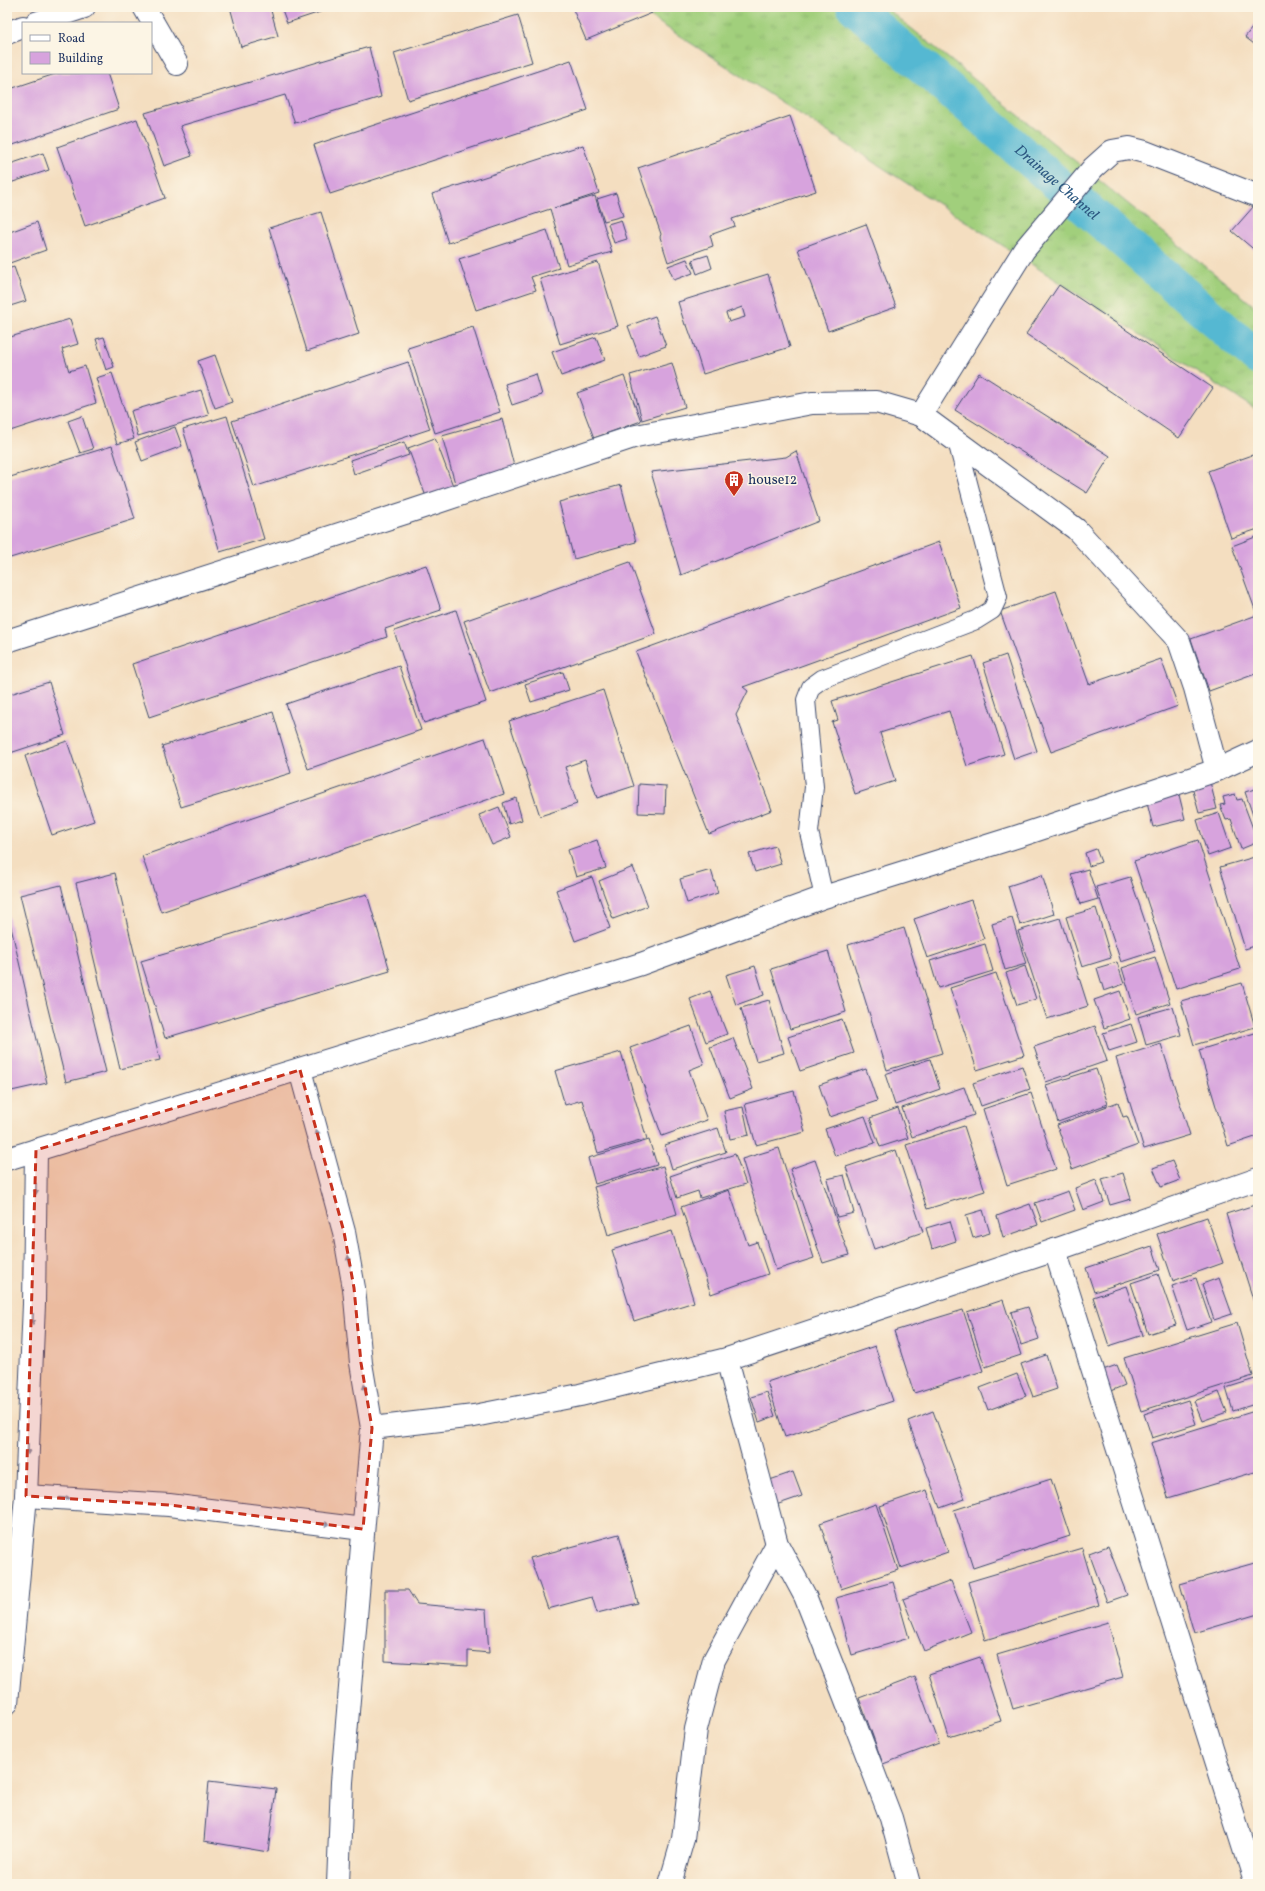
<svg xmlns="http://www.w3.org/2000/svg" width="1265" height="1891" viewBox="0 0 1265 1891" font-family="Vollkorn,serif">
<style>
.grass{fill:url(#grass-tufts);stroke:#5e7f6d}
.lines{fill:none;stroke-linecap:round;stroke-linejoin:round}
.canal{stroke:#54b8d2;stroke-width:35}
.building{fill:#d7a3dd;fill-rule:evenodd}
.lane-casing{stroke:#3c496d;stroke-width:20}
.street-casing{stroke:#3c496d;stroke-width:24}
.lane{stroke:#fff;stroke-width:18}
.street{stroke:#fff;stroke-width:22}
.oneway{fill:#8d97ae}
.marked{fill:#c8321e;fill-opacity:0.2;stroke:#c8321e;stroke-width:3;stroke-dasharray:8 5;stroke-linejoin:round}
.labels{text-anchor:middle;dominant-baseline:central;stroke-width:3;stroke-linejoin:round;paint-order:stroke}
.poi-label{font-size:14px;fill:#1b2f5e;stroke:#fcf5e5;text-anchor:start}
.water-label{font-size:15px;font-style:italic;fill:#2c5881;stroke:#fcf5e5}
</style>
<defs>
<pattern id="grass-tufts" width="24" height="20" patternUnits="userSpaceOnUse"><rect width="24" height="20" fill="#a1cf7c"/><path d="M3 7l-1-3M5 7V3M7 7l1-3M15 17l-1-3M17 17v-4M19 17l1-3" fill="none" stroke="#8ab26e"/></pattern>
</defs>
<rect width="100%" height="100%" fill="#fcf5e5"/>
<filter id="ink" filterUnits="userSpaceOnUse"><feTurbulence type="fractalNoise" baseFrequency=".025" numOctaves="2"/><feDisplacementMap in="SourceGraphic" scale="8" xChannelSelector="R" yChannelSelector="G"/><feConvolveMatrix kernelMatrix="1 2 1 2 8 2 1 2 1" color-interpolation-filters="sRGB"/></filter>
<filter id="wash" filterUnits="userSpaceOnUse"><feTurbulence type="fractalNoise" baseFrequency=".012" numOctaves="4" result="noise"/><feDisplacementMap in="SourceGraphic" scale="16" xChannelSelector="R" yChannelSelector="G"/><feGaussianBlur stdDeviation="0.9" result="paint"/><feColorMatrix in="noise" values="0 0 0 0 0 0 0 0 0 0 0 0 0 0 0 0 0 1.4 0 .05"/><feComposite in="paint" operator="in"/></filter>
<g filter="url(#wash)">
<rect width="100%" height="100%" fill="#f4dec0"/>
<!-- grass -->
<polygon class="grass" points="635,7 885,7 1258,309 1258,411"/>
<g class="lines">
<!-- canal -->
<path class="canal" id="s1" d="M854 7 1258 358"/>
</g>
<g id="blocks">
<!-- building -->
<g class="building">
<polygon points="230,7 270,7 278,36 241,47"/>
<polygon points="281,7 335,7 287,23"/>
<polygon points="572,7 649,7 652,13 586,40"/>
<polygon points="518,15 532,62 408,100 394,53"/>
<polygon points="1258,20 1258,47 1245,37"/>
<polygon points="369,47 381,97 295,123 285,95 180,126 192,156 164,166 145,113"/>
<polygon points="571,60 588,110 330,194 314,145"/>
<polygon points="58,73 107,73 119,109 7,147 7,90"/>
<polygon points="790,116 816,191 732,219 735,226 710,235 713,246 668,262 660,237 661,234 638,168"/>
<polygon points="137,119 165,198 85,226 57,147"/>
<polygon points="583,145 599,193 554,208 595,196 612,252 567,265 550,209 448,243 432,194"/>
<polygon points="43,153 49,170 7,184 7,165"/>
<polygon points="616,193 623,216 604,221 597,199"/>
<polygon points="1254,206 1258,210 1258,253 1232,231"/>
<polygon points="321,212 359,334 307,351 269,228"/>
<polygon points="621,220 627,239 614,243 608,224"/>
<polygon points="37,222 46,250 7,264 7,233"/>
<polygon points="866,224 896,307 828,331 798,249"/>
<polygon points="547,230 559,268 531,277 536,290 476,310 459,259"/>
<polygon points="708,255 712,268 697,274 692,260"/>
<polygon points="687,259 693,273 674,280 668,266"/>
<polygon points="598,262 618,326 560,344 540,279"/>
<polygon points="14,267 26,301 7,307 7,269"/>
<path d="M768 274 790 347 703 374 692 339 687 325H685L678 302ZM742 307 745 317 729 322 726 313Z"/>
<polygon points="1059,285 1213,388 1179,438 1026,334"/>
<polygon points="655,316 666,346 639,356 628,326"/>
<polygon points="70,319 78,344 62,349 69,371 85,366 96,403 7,432 7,338"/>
<polygon points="473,327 500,412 435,433 408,348"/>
<polygon points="104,337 114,367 106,370 96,339"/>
<polygon points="596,337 605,360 561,376 552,352"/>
<polygon points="215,355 232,402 215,408 198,361"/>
<polygon points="408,362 430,429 254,487 232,421"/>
<polygon points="672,363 685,407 642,420 630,375"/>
<polygon points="112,373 134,439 117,444 96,378"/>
<polygon points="979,373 1110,456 1087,493 955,410"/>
<polygon points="536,374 542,395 512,405 505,384"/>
<polygon points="624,376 641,421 594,438 577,393"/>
<polygon points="201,390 209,415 138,436 131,411"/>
<polygon points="82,416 93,449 80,453 68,421"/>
<polygon points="227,416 264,539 220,552 183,429"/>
<polygon points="502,419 515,470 456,487 442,436"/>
<polygon points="175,427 182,446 142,461 135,442"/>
<polygon points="435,438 455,491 428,502 408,448"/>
<polygon points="404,442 409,455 354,474 350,460"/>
<polygon points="112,446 135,519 7,559 7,478"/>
<polygon points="796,451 819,521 681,575 651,472 786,457"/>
<polygon points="1258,453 1258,529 1231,538 1208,471"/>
<polygon points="621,485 636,542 574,559 559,502"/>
<polygon points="1258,536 1258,673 1209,691 1191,639 1257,615 1232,546"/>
<polygon points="939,542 961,608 743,687 748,691 736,715 772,810 709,834 636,652"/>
<polygon points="630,562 656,634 490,693 464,621"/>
<polygon points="426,565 441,610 385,629 387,637 149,717 132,664"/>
<polygon points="1056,591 1089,684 1161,659 1178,706 1051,752 1000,611"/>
<polygon points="456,610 486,702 424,723 394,631"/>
<polygon points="1006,655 1037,751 1014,759 983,663"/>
<polygon points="973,656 1004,754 967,766 949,711 880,733 895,781 855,794 832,722 838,720 832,701"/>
<polygon points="399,666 421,730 308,769 286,704"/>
<polygon points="563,672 569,690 531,702 525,684"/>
<polygon points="49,682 65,735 7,754 7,695"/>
<polygon points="603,690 634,786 597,798 585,760 565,767 577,804 540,816 509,721"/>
<polygon points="273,712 291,773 181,807 162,746"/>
<polygon points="485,738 504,794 161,912 142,856"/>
<polygon points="67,741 94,821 52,835 25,756"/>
<polygon points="1210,782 1217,809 1199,813 1192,787"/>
<polygon points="639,784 666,786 665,814 638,813"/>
<polygon points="1258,788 1258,830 1245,792"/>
<polygon points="1235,794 1237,800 1242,799 1258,842 1241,849 1231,819 1226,820 1220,805 1225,804 1223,797"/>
<polygon points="1179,795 1185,819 1153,827 1147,803"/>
<polygon points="516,798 522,820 509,824 503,803"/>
<polygon points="499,807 511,837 492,845 479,815"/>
<polygon points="1219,813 1231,848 1208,856 1197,820"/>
<polygon points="597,840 606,868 576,877 568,850"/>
<polygon points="1198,840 1240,969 1176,989 1134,861"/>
<polygon points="775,846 781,864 755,872 749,854"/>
<polygon points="1096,849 1101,862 1089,866 1085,853"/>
<polygon points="1258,856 1258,945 1245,949 1220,867"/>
<polygon points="633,867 648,906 613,919 599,881"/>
<polygon points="1088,869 1098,899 1081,904 1071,874"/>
<polygon points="711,870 718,893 687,903 680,879"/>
<polygon points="115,873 160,1060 120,1069 76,883"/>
<polygon points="1042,875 1054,914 1020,925 1008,886"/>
<polygon points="592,877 610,928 575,941 556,890"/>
<polygon points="1130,877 1155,951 1121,962 1096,887"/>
<polygon points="61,885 106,1072 66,1082 20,895"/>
<polygon points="367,894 390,971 165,1038 141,961"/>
<polygon points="971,900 984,939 927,958 914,919"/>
<polygon points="1096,908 1111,958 1082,967 1066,917"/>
<polygon points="7,910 47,1083 7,1092"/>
<polygon points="1012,918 1026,964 1005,970 992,924"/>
<polygon points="1060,918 1088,1006 1047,1019 1018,931"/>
<polygon points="904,928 942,1053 887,1070 848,945"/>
<polygon points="985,944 993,971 938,988 930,961"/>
<polygon points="828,951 846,1012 790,1029 771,969"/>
<polygon points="1155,957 1170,1003 1136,1014 1122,968"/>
<polygon points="1117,962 1124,984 1104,991 1097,968"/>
<polygon points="755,966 764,995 736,1005 726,975"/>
<polygon points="1025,966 1036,999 1017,1005 1006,973"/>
<polygon points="996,973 1024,1055 977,1070 950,988"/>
<polygon points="1242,983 1255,1027 1194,1045 1181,1001"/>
<polygon points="710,991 727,1034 706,1042 690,999"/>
<polygon points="1120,991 1130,1019 1104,1028 1094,1000"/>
<polygon points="769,1000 784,1053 756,1061 741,1008"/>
<polygon points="1173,1007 1181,1035 1146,1045 1138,1017"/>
<polygon points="842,1019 854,1053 800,1071 788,1037"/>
<polygon points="1131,1024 1137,1042 1109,1051 1103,1033"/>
<polygon points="691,1026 704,1064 689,1070 707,1120 662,1136 630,1048"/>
<polygon points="1095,1026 1107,1061 1046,1082 1034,1047"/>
<polygon points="1258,1032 1258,1136 1228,1146 1199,1050"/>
<polygon points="733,1038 753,1089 730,1098 710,1047"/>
<polygon points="1161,1044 1190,1135 1144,1149 1116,1058"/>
<polygon points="621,1052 647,1139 598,1153 582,1100 565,1105 555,1071"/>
<polygon points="930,1059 940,1089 895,1105 885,1074"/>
<polygon points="1022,1066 1030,1089 981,1106 973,1083"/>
<polygon points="866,1069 877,1101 830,1117 819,1085"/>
<polygon points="1096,1069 1108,1104 1058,1122 1046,1085"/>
<polygon points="964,1087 974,1115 912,1137 902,1108"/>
<polygon points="794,1091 805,1132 756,1145 745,1104"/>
<polygon points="1031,1093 1056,1169 1007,1185 983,1109"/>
<polygon points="1118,1102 1123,1117 1127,1116 1138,1145 1072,1169 1057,1125"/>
<polygon points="743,1107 749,1135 730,1139 724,1111"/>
<polygon points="898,1108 908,1138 880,1147 870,1118"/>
<polygon points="865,1116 875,1143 835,1156 825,1129"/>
<polygon points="964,1126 985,1191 927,1209 906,1145"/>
<polygon points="718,1128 726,1152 672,1169 665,1145"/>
<polygon points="649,1140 657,1165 595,1184 588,1158"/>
<polygon points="779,1148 814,1258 776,1270 742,1159"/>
<polygon points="896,1150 923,1232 874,1249 846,1167"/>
<polygon points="735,1154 746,1184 700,1198 698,1191 677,1198 670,1176"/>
<polygon points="815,1160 849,1255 823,1263 790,1169"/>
<polygon points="1172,1161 1180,1180 1161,1187 1153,1168"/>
<polygon points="663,1166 677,1214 608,1235 594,1187"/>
<polygon points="1123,1173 1131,1199 1110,1205 1102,1179"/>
<polygon points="844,1175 854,1213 837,1217 827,1179"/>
<polygon points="1096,1180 1104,1202 1083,1210 1075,1188"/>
<polygon points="729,1190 748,1245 757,1242 768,1274 711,1294 681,1207"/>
<polygon points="1068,1191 1075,1210 1042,1222 1035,1203"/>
<polygon points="1030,1204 1038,1225 1003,1237 997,1216"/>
<polygon points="1258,1204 1258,1315 1226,1214"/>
<polygon points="983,1210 990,1233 973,1238 966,1215"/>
<polygon points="1207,1217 1223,1263 1173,1281 1157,1234"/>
<polygon points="950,1221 956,1241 932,1249 926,1228"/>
<polygon points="672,1231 694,1302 634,1321 612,1250"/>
<polygon points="1152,1246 1160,1270 1094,1292 1086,1268"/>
<polygon points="1158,1274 1176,1325 1148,1334 1131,1283"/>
<polygon points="1196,1278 1211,1322 1187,1330 1172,1286"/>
<polygon points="1219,1278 1232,1314 1214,1320 1202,1284"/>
<polygon points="1126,1286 1143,1335 1109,1346 1093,1297"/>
<polygon points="1003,1300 1021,1355 985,1367 967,1312"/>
<polygon points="1028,1307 1039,1339 1021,1345 1011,1312"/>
<polygon points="963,1310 983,1371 914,1393 894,1331"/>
<polygon points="1237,1323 1253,1376 1141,1411 1124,1358"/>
<polygon points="875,1346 893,1401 785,1437 767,1382"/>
<polygon points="1046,1355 1057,1389 1033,1397 1021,1364"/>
<polygon points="1117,1365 1125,1385 1108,1392 1100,1371"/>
<polygon points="1017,1374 1026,1396 988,1410 980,1388"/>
<polygon points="1258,1378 1258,1403 1233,1411 1226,1388"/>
<polygon points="767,1392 775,1416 759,1422 751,1397"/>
<polygon points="1219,1392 1227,1412 1202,1421 1194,1401"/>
<polygon points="1188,1400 1196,1424 1152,1438 1144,1414"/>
<polygon points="1258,1410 1258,1471 1168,1498 1151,1443"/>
<polygon points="933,1411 965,1499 940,1508 908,1421"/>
<polygon points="793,1472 802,1496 773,1506 764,1482"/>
<polygon points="1051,1479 1070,1536 973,1568 954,1510"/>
<polygon points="927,1490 948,1552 901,1568 880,1506"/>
<polygon points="876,1504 898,1570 841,1589 820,1523"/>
<polygon points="619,1534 638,1603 597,1613 592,1597 548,1609 530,1558"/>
<polygon points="1108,1546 1127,1595 1107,1602 1089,1553"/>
<polygon points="1082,1548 1099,1605 985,1640 968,1582"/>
<polygon points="1258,1562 1258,1614 1194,1633 1180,1584"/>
<polygon points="951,1581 971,1632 924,1651 903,1599"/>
<polygon points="893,1582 909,1638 852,1655 836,1598"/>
<polygon points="385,1590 408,1590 417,1604 486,1610 489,1653 468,1651 468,1666 385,1661"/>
<polygon points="1108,1622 1123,1677 1013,1709 997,1655"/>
<polygon points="980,1657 1001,1721 949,1737 929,1674"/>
<polygon points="915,1677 939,1743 883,1764 859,1698"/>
<polygon points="209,1781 276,1789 268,1852 204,1841"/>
</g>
</g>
</g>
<g filter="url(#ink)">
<use href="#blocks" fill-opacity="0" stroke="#3c496d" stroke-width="1"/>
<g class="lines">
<defs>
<polyline id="lane" points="824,897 809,832 814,787 806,700 811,687 822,679 976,620 992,610 998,597 957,441"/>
<g id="street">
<polyline points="144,7 177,64"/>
<polyline points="36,23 84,7"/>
<polyline points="7,33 23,27"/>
<polyline points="921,415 1024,250 1093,168 1112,151 1129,148 1145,152 1258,196"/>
<polyline points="7,641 408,512 636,436 812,403 876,402 921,415 1076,529 1179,641 1195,688 1217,770"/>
<polyline points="300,1070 344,1232 354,1288 361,1363 372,1428 342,1782 338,1884"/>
<polyline points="7,1159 641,964 824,897 1019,836 1217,770 1258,751"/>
<polyline points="1055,1250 1255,1884"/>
<polyline points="727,1359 777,1544 805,1596 844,1695 891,1818 909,1884"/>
<polyline points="372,1428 474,1416 580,1395 727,1359 1055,1250 1258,1179"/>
<polyline points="26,1496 169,1505 363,1529"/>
<polyline points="7,1703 26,1496 34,1304 36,1150"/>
<polyline points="670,1884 683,1839 696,1729 714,1660 777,1544"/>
</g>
</defs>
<!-- lane casing -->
<use href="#lane" class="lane-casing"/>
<!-- street casing -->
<use href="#street" class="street-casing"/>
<!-- lane -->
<use href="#lane" class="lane"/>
<!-- street -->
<use href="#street" class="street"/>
</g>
<!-- one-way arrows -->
<defs><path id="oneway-solid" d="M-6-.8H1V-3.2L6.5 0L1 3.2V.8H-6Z"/></defs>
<g class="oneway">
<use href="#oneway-solid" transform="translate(318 1135) rotate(-105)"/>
<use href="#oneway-solid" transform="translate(36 1189) rotate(91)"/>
<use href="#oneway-solid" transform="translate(349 1261) rotate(-100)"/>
<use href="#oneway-solid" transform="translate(33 1319) rotate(92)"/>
<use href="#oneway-solid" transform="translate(365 1390) rotate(-100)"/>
<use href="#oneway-solid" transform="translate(28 1449) rotate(92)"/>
<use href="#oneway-solid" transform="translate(65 1498) rotate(4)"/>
<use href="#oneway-solid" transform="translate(195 1508) rotate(7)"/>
<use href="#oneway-solid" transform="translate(324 1524) rotate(7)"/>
</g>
</g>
<!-- marked area -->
<path class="marked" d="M300 1070 344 1232 354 1288 361 1363 372 1428 363 1529 169 1505 26 1496 36 1150Z"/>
<!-- icons -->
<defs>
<symbol id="building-pin" viewBox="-11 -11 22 30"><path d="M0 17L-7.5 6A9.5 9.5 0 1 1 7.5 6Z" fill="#c8321e" stroke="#fcf5e5"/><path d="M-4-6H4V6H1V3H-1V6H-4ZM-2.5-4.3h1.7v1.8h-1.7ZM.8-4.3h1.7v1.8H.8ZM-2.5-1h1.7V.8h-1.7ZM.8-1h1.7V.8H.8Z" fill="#fff"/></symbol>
</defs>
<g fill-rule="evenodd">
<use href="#building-pin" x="723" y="469" width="22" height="30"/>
</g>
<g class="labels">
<!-- poi labels -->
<g class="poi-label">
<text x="748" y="480">house12</text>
</g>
<!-- water labels -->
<g class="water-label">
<text stroke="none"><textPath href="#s1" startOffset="268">Drainage Channel</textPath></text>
</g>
</g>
<!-- margin -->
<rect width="1265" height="1891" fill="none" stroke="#fcf5e5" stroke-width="24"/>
<!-- legend -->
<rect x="22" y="22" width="130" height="52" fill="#fcf5e5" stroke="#a2a6af"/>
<rect x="30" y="35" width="20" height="6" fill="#ffffff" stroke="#a2a6af"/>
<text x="58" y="42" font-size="12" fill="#1b2f5e">Road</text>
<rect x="30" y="52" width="20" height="12" fill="#d7a3dd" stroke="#a2a6af"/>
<text x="58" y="62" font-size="12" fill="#1b2f5e">Building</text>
</svg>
